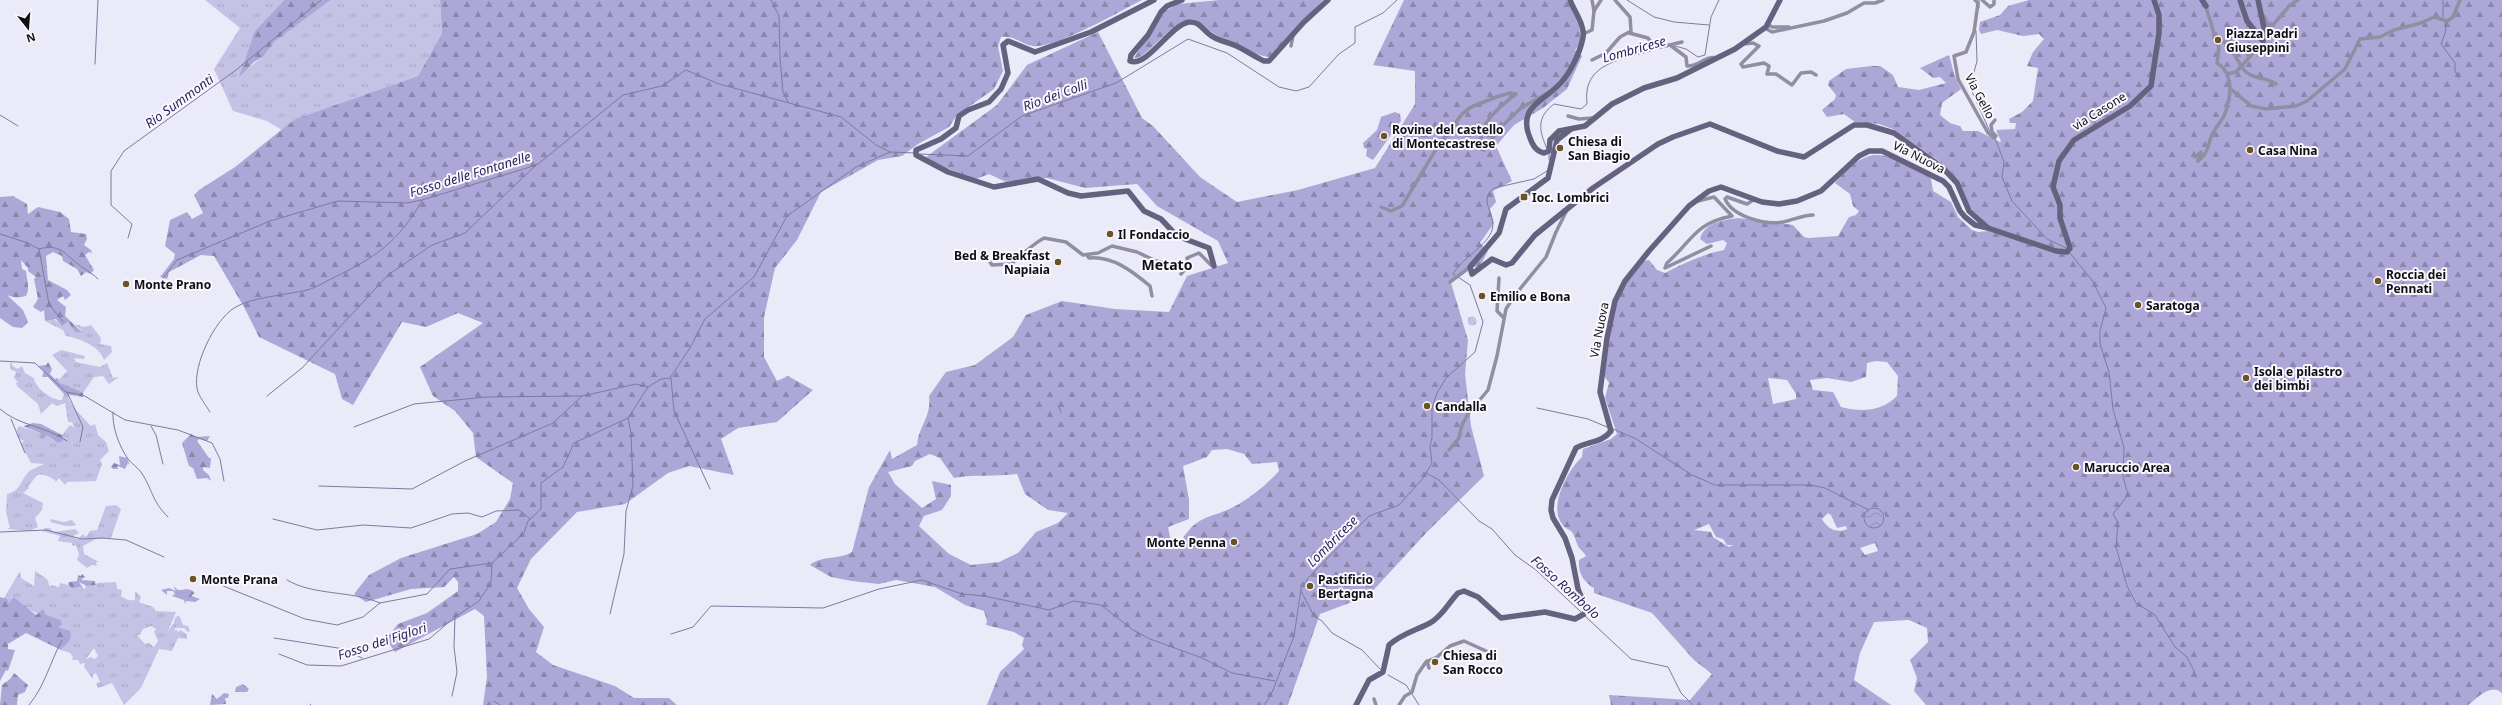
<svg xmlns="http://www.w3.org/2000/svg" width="2502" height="705" viewBox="0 0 2502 705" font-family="'Noto Sans',sans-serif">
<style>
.grass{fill:url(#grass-tufts);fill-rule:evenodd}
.forest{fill:url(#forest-firs);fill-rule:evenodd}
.cemetery{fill:url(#cemetery-stones)}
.water{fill:url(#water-waves);stroke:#7e7a9e}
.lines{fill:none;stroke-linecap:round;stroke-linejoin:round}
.stream{stroke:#7e7a9e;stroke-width:1}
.street{stroke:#908ea3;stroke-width:3.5}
.secondary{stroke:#65627f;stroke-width:5.5}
.poi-dot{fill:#6c5224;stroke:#f9f8fe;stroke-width:1.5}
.labels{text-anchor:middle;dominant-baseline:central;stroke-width:4;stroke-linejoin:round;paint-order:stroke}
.poi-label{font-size:12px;font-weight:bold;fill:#0f0e13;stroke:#f9f8fe;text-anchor:start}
.street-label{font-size:12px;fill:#0f0e13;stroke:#f9f8fe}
.water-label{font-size:13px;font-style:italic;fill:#30235d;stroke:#f9f8fe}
.quarter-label{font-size:14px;font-weight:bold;fill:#0f0e13;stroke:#f9f8fe}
</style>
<defs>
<pattern id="grass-tufts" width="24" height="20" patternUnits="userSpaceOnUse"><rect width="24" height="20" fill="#c6c2e5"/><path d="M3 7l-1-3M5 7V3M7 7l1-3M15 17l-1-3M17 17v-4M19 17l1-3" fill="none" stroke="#a9a6c4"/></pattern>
<pattern id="forest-firs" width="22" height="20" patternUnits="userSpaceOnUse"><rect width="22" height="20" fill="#aca7d7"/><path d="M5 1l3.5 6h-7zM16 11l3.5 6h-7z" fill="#8a86ad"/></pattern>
<pattern id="cemetery-stones" width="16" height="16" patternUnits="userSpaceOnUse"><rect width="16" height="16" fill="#c6c2e5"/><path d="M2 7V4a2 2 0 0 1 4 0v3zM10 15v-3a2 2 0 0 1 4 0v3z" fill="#a9a6c4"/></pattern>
<pattern id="water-waves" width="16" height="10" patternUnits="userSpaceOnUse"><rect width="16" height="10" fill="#aea8d9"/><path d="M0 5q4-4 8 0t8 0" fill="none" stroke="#948fb9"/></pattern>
</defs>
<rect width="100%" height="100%" fill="#ebeaf8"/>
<!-- grass -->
<g class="grass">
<polygon points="205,0 284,0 255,31 247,69 263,57 274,42 331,0 440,0 442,33 418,76 295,119 282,130 267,121 233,111 214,69 240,28"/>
<path d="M53 319 60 323 68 322 77 333 82 331 75 324 84 327 91 325 101 338 100 344 111 346 112 352 104 360C99 346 81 339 66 336L63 330 45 321Z"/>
<polygon points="61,350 85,356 84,359 74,358 76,362 100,367 107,363 113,378 119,377 109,384 103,376 94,377 83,393 80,393 58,381 67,371 52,355"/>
<path d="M10 363H12V365L17 369 22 366 25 373 34 378C35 388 53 401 62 400L64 394H68L69 400 74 408 91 426 95 424 98 435 106 442 109 451 100 460 102 464 96 481 67 482 65 485 59 478 56 482C55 479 43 473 38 475 35 476 32 483 28 486L29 488 23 493 43 503 42 510 35 518 38 527 29 531 7 529 10 528 6 512 7 494C19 491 19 485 26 475 29 470 37 467 44 464L31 463 21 444 24 441 18 438 17 429 19 426 41 433 40 438 47 435 52 439 63 441 62 435 70 425 75 428 72 422H68L65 403 57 406 52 403 41 414 38 404 17 386 16 383 18 382 14 378 16 372 10 369Z"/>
<polygon points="116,505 121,509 111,538 96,539 83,546 84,554 99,562 96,562 97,566 92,565 87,568 77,560 79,554 76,545 72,546 72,543 58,541 60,536 42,531 45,528 50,528 53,532 75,529 79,533 73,536 74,538 78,539 83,534 86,537 90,531 97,530 106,506"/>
<path d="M51 519 64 522 72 520 76 525C67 528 59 524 50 522Z"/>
<path d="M20 571 21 578 34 586 35 571 47 579 50 587 51 585 59 587 60 583 85 589 86 584 87 586 96 585 97 583 116 582 117 589 122 590 121 596C125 599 129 601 135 600V591L141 597 139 602 153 607 156 611 176 612 168 631 174 623 175 618 179 615 183 625 188 626 190 631 188 632 184 628H175L174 632 176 629 178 632 181 630 187 635V639L178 638 172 651 159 649 141 688 124 705 112 683 98 688 96 683 100 682 96 673 93 675V679L84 667 85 663 80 664 78 660H72L73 657 70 653 61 650 64 646 65 631 60 628 59 626 62 625 61 620C41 613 31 615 15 598L9 603 4 598ZM151 626 156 629 154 632 158 641 154 647 149 643 145 644 137 635H140L143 629ZM94 648 98 656 95 659 91 657 86 659Z"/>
</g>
<!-- forest -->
<g class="forest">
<polygon points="284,0 331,0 274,42 263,57 254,62 239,77 255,31"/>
<path d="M440 0H1142C1120 11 1055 49 1033 46 1021 44 1014 35 1001 37L998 46 1003 71 994 89 957 115 949 127 918 144 902 156 878 160 821 192 797 240 775 268 764 317V357L777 381 788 376 813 390 777 422 738 428 721 439 734 475 689 466 668 473 625 504 577 512 531 559 517 588 529 609 544 627 536 652 553 665 615 686 634 698H669L677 705H483L487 677 484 616 475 609 395 652 386 639 398 624 427 613 458 591V582L454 577 444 587 411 589 366 602 354 594 369 575 401 558 477 534 496 522 510 499 513 483 476 457 473 433 455 411 433 396 420 367 483 323 458 313 426 327 402 322 353 405 342 399 335 374 259 337 244 307 214 256 201 255 169 272 167 279 160 277 174 259 175 254 165 246 170 220 187 212 192 219 203 213 194 195 199 190 235 167 295 119 418 76 442 33Z"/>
<path d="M1220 0H1323L1269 57C1253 55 1221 39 1207 29 1201 25 1199 18 1190 19 1171 21 1145 61 1134 58L1165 11 1178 4Z"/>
<path d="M1404 0H1567L1579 25 1581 43 1575 50 1582 56 1567 89 1543 108 1514 125 1496 146 1512 181 1493 191 1496 202 1490 209 1494 223 1480 243 1488 251 1480 266 1465 269 1451 283 1468 340 1465 374 1471 426 1484 476 1427 532 1368 596 1320 614 1288 705H987L1000 672 1024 649 1022 645 1024 638 1014 632 986 625 987 621 984 611 965 605 935 587 896 580 879 584 852 581 831 577 810 565C822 555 839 560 852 552L869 487 890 450 892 459 917 445C918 428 932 416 929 396L946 372 975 365 1013 337 1026 315 1062 301 1115 309 1169 312 1187 276 1228 263 1218 241 1157 206 1137 184 1085 188 1047 178 1006 182 989 174 976 179 938 165 926 157 997 105 1027 65 1098 32 1142 118 1153 126 1200 177 1237 202 1298 190 1375 168 1415 104V71L1373 65ZM1227 449 1244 454 1252 464 1277 462 1279 471C1267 484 1254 495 1239 504 1210 521 1199 511 1180 543L1171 542 1168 527 1189 519V500L1183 466 1207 457 1212 450ZM930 454 940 458 954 478C974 474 996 477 1017 474L1025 494 1048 510 1068 513 1058 523 1036 532 1018 553 999 562 971 565 949 554 919 526 924 516 942 510 951 496V485L932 481 936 499 922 508 895 484 888 472 912 466 915 461Z"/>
<path d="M2029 0H2502V693C2491 682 2476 699 2468 705H1926L1914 691 1917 678 1910 660 1928 642 1927 628 1909 620 1874 622 1860 653 1854 680 1891 705H1611L1609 695 1690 700 1712 674 1694 660 1652 613 1594 593V588C1583 581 1578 573 1579 560L1586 556C1584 552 1580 550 1578 546 1576 542 1575 536 1572 532 1569 529 1564 528 1562 524 1548 506 1568 470 1582 457L1583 449 1611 439 1617 434 1605 398 1609 383 1604 376C1608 346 1610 312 1625 285 1630 277 1638 269 1644 261L1649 260 1657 270 1665 273C1684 263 1703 254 1724 250L1727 243 1723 240 1707 244 1700 239C1704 223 1723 220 1738 218L1793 225 1804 237 1808 238 1838 236 1849 217 1856 215 1859 211 1853 206 1850 194 1835 183C1873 140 1883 154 1929 176L1931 179 1933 191 1951 202 1958 217 1972 230 1978 232 1988 231 1989 226 1969 207 1953 175 1943 164 1893 129 1879 124 1855 122 1844 114 1827 117 1822 110 1835 99 1836 95 1828 85 1829 81 1846 69 1871 66H1880L1893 75 1898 87 1919 90 1946 83 1940 77 1933 78 1920 68 1949 55 1955 77 1961 89 1942 103 1940 115 1950 123 1960 126 1963 131H1978L2000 142 2001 141 1996 130 2015 129 2016 123H2010L2009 119 2022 112 2033 101 2038 68 2027 66 2033 52 2044 39 2039 34 2023 36 1997 30 1981 34 1979 30 1980 22 2000 15 2008 6ZM1876 361 1887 362 1898 376 1897 396C1881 412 1861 412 1841 407L1833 392 1813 390 1810 380 1827 378 1851 382 1866 377 1867 363ZM1768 378 1787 380 1796 394V399L1773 404ZM1871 508 1880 510 1885 516 1880 525 1875 528 1867 525 1864 517ZM1828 513 1831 515 1837 528 1846 526 1847 529C1836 534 1827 528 1822 519ZM1709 524 1716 537 1723 539 1727 545H1733L1729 547 1713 537 1711 532 1694 530ZM1875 543 1878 551 1865 555 1860 548Z"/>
<polygon points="1395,112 1400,114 1401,121 1373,160 1366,156 1367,149 1364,148 1363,143 1377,130 1381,117"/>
<path d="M13 196 27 204 28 214 38 207 60 212 69 219 71 232 86 234 87 239 84 245 91 250 92 253 89 252 85 255 94 270 90 274 86 272 81 276 77 269 63 261 62 256 53 252 46 256 48 280 67 290 71 295 65 300 63 296 57 300 66 307 65 316 82 332 76 333 68 322 62 326 56 319 45 321 44 310 41 312 33 307 38 299 34 279 36 277 28 271V268L21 260 22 269 26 271C27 281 30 288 26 296 18 298 14 298 7 295L23 310 28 322 22 328 13 327 0 318V197Z"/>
<polygon points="48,362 52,369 50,374 55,379 58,378 59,382 83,393 83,397 64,394 48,377 42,377 44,371 38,366 46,365"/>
<polygon points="33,423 41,424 62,435 63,441 58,443 47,435 43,439 40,438 41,433 25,427 24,426"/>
<polygon points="191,434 196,437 210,436 207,441 199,439 197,441 209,458 211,458 210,468 203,467 203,470 209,475 211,481 207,478 197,479 193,468 189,466 182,443"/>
<polygon points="119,456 127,458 130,465 128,463 125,469 118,466 117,468 119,469 113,469 111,467 114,463 120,465"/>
<polygon points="82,574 85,577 81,580 95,581 96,585 87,586 79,582 84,590 80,587 72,588 68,584 69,582 77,581 78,575 81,576"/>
<path d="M173 586 178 590C184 590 190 587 195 593L191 596 200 599 195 602 186 601 185 604 184 600 172 596 175 594 173 591H167V595L161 590 169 588 176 591Z"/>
<path d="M0 597 7 599 9 603 13 598H15L36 615 43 609 46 615 61 620 62 625 59 626 60 628 70 631C73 641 66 643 61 650L26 633 8 644V649L15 650 8 671 6 670 0 681Z"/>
<polygon points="14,673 28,685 25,692 18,695 17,705 0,705 2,685 10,679"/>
<polygon points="243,684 249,689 247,692 235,692 236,687"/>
<polygon points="224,693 229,694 228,698 225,698 226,704 210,705 212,694 217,699"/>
</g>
<!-- cemetery -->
<circle class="cemetery" cx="1472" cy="321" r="4.5"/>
<!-- water -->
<circle class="water" cx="1874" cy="518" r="10"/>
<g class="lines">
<!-- stream -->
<g class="stream">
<polyline points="771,0 779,16 780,58 783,92 788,102"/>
<polyline points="1627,0 1654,17 1674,22 1709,25"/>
<polyline points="1979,8 1979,0"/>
<polyline points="2443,17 2443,0"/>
<polyline points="2445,22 2446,30 2441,44 2455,63 2455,71 2459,78"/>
<polyline points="1976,31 1977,61 1970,87 1990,132"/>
<polyline points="1675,46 1686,49 1698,57 1705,55 1711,17 1719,0"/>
<polyline points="95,64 98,0"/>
<polyline points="0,115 18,126"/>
<polyline points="1995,138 2004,162 2002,177 2012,201 2047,239 2066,248"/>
<path d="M1547 149C1539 130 1536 118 1554 104L1581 109 1587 104C1582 62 1622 60 1654 50"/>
<polyline points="920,154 968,156 1022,116 1116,83 1188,39 1227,53 1279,87 1296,91 1309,87 1339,54 1355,43 1355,27 1383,13 1397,0"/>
<polyline points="1549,154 1549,160"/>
<polyline points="0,234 25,242 39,249 49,304 63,322"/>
<polyline points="128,238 132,224 111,205 111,171 124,151 236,70 321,0"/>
<path d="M39 249C59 243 65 254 78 264 85 270 91 272 98 279"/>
<polyline points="2069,252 2092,280 2106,308 2100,331 2100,344 2109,372 2113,409 2124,448 2123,476 2128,495 2113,514 2118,522 2116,547 2127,586 2136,603 2155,615 2175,647 2187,657 2195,673"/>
<path d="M1455 275 1453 274C1462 258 1488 245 1492 230 1497 214 1477 201 1494 188L1534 179 1547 171"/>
<polyline points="153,291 177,260 270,221 338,201 406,203 422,200 527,168 538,164 623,95 662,86 686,70 719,84 841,117 876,145 890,152"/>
<polyline points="0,361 35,363 66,392 83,395 125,420 178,430 212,443 220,459 224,481"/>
<polyline points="671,378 674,411 710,489"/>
<polyline points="67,392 83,427 80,442"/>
<polyline points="267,396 302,368 388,275 432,245 465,233 537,164"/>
<polyline points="1059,407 1061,412"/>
<polyline points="1537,408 1588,419 1607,427"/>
<path d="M0 409C19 426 46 426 67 441"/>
<path d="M113 412C112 427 119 446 128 459 132 464 137 467 141 472 153 490 151 500 168 517"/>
<path d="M210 412C206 405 198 396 197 388 193 365 214 321 234 308 251 297 287 295 307 290 316 288 326 281 335 277 376 257 398 242 422 201"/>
<polyline points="11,419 25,453"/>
<polyline points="151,426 156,435 163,464"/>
<polyline points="354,427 414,404 487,397 581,396"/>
<polyline points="1613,429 1636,439 1692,475 1715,485 1811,485 1825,488 1869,510"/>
<polyline points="1426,473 1439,480 1479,521 1492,529 1515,555 1536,570 1581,612"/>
<polyline points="319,486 412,489 465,461 553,423 582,396 636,384 648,387"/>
<polyline points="273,519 317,530 363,525 411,528 452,514 468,513 482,517 496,511 519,510 530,519"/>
<polyline points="0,532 46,530 82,539 102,538 126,540 164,557"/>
<polyline points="206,579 305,619 337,625 363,617 380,603 427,594 450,569 492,563"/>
<path d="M287 580C314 596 350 590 380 603"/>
<polyline points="1301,591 1314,616 1322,621 1332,633 1362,650 1381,670"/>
<polyline points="610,614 624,554 626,511 633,486 631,433 628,418"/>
<polyline points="1585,616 1631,659 1668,667 1681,693 1693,705"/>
<polyline points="671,634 693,627 711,606 823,608 879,589 922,580 962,594 985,596 1049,610 1074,601 1101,605 1133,630 1150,639 1202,658 1232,673 1275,681"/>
<polyline points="274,638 344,649 362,658"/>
<polyline points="279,654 307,665 341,666 429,639 455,617 479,601 491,583 492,563 524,533 528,521 541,509 541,483 563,467 574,443 628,418 648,387 661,379 670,378 690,348 705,319 754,277 787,216 856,167 890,152 915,153"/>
<polyline points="1388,675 1406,685 1410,691"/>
<polyline points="1412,694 1419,705"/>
<polyline points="452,696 457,672 454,647 455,617"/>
<polyline points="494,701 500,705"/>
<polyline points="310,704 311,705"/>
<path d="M29 705C45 686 50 662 62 640"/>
<polyline points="1264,705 1271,695 1294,636 1301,589 1308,578 1369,516 1399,505 1423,478 1432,463 1430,446 1432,438 1432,409 1437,393 1446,378 1475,352 1483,322 1470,285 1458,277"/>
</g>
<!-- street -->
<g class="street">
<polyline points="1975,0 1978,3 1974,32 1966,52 1954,56 1958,79 1988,133 1994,138 1996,136 1992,132 1991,125 1995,120"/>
<polyline points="1982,0 1990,7 1994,4 1994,0"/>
<path d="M2206 6C2208 17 2214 27 2214 38"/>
<polyline points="1594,11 1601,0"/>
<polyline points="2264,16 2268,25 2273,25 2290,5 2298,0"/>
<polyline points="1767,24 1772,27 1789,27"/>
<polyline points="1765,28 1772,32 1824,21 1847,13 1864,3 1875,3 1883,0"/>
<path d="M1629 33 1648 38 1655 48 1670 45 1686 57 1687 66C1698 67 1706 55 1717 58"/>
<polyline points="1583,34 1592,30 1594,11 1592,0"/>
<path d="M2215 38C2230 40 2236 60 2244 70 2251 79 2267 77 2276 84"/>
<polyline points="2224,41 2226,43 2234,36"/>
<polyline points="1653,42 1661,44 1663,40"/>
<polyline points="1743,44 1753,43 1759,46 1741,64 1743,67 1764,63 1769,66 1767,74 1776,74 1792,85 1801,73 1811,72 1816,75"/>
<polyline points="1670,45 1682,42"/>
<polyline points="1291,46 1293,36"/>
<polyline points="1638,52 1655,48"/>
<polyline points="2233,53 2242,48 2249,56"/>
<polyline points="1592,60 1606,53 1620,37 1631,31 1630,17 1615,0"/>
<polyline points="2227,74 2236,72 2256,50 2267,44"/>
<polyline points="2232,90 2251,106 2266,109 2296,106 2307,101 2345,69 2360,39 2380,37 2394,30 2421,23 2434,17 2447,21 2453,17 2460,0"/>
<polyline points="1568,116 1579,119 1592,118"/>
<polyline points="2195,157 2201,152 2198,161"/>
<path d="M2198 161C2207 155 2208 146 2211 137 2214 129 2220 123 2224 116 2231 99 2235 74 2217 63L2219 47 2214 38"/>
<path d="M1755 199 1747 204 1727 197 1725 199C1733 217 1765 225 1783 222 1793 220 1803 215 1813 215"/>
<path d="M1698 201 1714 197 1732 216C1695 223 1692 241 1667 263L1665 268 1711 246"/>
<path d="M1381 207 1391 211 1402 206 1435 151 1462 114 1471 107 1499 96 1510 93 1516 94C1499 107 1476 125 1481 149L1484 150 1499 129 1521 108 1546 94"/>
<path d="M1087 255 1089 258C1113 256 1132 271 1150 286L1152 296"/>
<path d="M995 259 990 262 992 265 1012 264C1015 259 1038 241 1044 238L1066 242 1083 255 1098 253 1112 246 1137 252 1156 261 1187 267 1181 274"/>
<polyline points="1187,267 1189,265 1187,258 1199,253 1211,265"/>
<polyline points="1499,278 1497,311 1503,317"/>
<polyline points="1450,282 1470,267"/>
<polyline points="1449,450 1459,438 1462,425 1468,414 1488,390 1497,356 1506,309 1515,295 1546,257 1556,232 1566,212 1564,210"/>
<polyline points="1427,661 1429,668"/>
<polyline points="1374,699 1376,705"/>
<polyline points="1399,705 1405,696 1412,692 1417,675 1426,662 1437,657 1450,646 1464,641 1486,651"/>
</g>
<!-- secondary -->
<g class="secondary">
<polyline points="1154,0 1091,32 1035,52 1008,41 1003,45 1008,73 1001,89 989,102 968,110 959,116 956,128 941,139 916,150 916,155 948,172 994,187 1038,179 1068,193 1081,196 1128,191 1144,211 1161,219 1177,236 1209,248 1214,266"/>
<path d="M1182 0 1167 6 1161 12 1148 35 1131 55 1130 61C1147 68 1170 25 1189 22 1199 21 1202 29 1209 34 1215 40 1227 42 1234 45 1244 49 1253 56 1264 61H1269L1304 22 1328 0"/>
<path d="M1570 0C1574 11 1585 25 1583 37 1581 50 1572 69 1564 79 1548 101 1516 104 1530 138 1533 146 1536 151 1544 153L1549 151 1550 140 1559 131 1585 126 1612 104 1644 88 1677 78 1735 49 1766 27 1780 0"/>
<polyline points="2202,0 2206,6"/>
<polyline points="2240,0 2247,21 2263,41 2264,28 2258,0"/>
<polyline points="1988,228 2056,251 2067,252 2070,248 2060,218 2060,205 2053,187 2059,161 2074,140 2130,106 2151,86 2159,33 2159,15 2154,0"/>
<path d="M1356 705 1369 680 1383 672 1389 645C1401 634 1417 630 1430 623 1442 617 1449 602 1458 593L1464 591 1478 597 1501 618 1545 612 1575 619 1584 614 1586 608 1578 589 1572 558 1565 538 1553 518 1551 510 1552 500 1576 448C1588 441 1602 443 1611 431L1600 392 1607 338 1615 301 1625 281 1649 251 1689 206 1709 191 1721 187 1762 202 1779 204 1797 201 1821 191 1859 156 1869 151H1882L1943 181 1949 187 1960 211 1965 217 1975 225 1988 228 1969 211 1957 183 1943 168 1894 133 1867 125H1854L1804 157 1777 151 1710 124 1673 137 1658 144 1593 188 1535 235 1512 263 1506 265 1492 259 1472 274 1470 267 1499 233 1506 209 1548 178 1557 140 1571 129"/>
</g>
</g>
<!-- markers -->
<g class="poi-dot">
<circle cx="2218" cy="40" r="4"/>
<circle cx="1384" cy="136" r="4"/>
<circle cx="1560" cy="148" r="4"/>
<circle cx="2250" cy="150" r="4"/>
<rect x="1520" y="193" width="8" height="8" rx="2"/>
<circle cx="1110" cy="234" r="4"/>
<circle cx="1058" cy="262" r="4"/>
<circle cx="2378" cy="281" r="4"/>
<circle cx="126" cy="284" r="4"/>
<circle cx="1482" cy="296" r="4"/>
<circle cx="2138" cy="305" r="4"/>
<circle cx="2246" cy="378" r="4"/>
<circle cx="1427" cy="406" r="4"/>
<circle cx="2076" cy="467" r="4"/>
<circle cx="1234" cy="542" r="4"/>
<circle cx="193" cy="579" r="4"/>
<circle cx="1310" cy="586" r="4"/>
<circle cx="1435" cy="662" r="4"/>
</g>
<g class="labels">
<!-- poi labels -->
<g class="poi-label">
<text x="2226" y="33">Piazza Padri<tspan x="2226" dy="14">Giuseppini</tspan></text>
<text x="1392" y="129">Rovine del castello<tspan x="1392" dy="14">di Montecastrese</tspan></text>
<text x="1568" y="141">Chiesa di<tspan x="1568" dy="14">San Biagio</tspan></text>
<text x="2258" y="150">Casa Nina</text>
<text x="1532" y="197">Ioc. Lombrici</text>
<text x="1118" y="234">Il Fondaccio</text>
<text x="1050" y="255" text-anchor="end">Bed &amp; Breakfast<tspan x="1050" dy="14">Napiaia</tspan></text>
<text x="2386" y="274">Roccia dei<tspan x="2386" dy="14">Pennati</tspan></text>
<text x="134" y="284">Monte Prano</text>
<text x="1490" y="296">Emilio e Bona</text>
<text x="2146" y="305">Saratoga</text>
<text x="2254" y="371">Isola e pilastro<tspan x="2254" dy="14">dei bimbi</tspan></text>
<text x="1435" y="406">Candalla</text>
<text x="2084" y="467">Maruccio Area</text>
<text x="1226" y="542" text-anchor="end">Monte Penna</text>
<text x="201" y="579">Monte Prana</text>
<text x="1318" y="579">Pastificio<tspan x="1318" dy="14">Bertagna</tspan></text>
<text x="1443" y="655">Chiesa di<tspan x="1443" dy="14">San Rocco</tspan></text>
</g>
<!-- street labels -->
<g class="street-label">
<text transform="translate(1980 96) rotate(62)">Via Gello</text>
<text transform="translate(2099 111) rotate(-32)">via Casone</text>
<text transform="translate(1919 157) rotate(27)">Via Nuova</text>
<text transform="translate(1599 330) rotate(-79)">Via Nuova</text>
</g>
<!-- water labels -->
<g class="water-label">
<text transform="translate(1634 49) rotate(-16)">Lombricese</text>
<text transform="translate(1055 95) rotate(-20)">Rio dei Colli</text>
<text transform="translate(179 101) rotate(-36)">Rio Summonti</text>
<text transform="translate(470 174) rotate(-17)">Fosso delle Fontanelle</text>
<text transform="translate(1332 541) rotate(-45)">Lombricese</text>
<text transform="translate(1566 587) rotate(42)">Fosso Rombolo</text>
<text transform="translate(382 641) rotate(-18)">Fosso dei Figlori</text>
</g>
<!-- quarter labels -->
<g class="quarter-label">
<text x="1167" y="264">Metato</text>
</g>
</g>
<!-- north arrow -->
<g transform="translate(28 28) rotate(163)" stroke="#f9f8fe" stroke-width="3" paint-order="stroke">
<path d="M0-3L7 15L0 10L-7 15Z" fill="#0f0e13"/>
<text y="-6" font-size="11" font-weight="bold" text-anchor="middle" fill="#0f0e13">N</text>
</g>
</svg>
